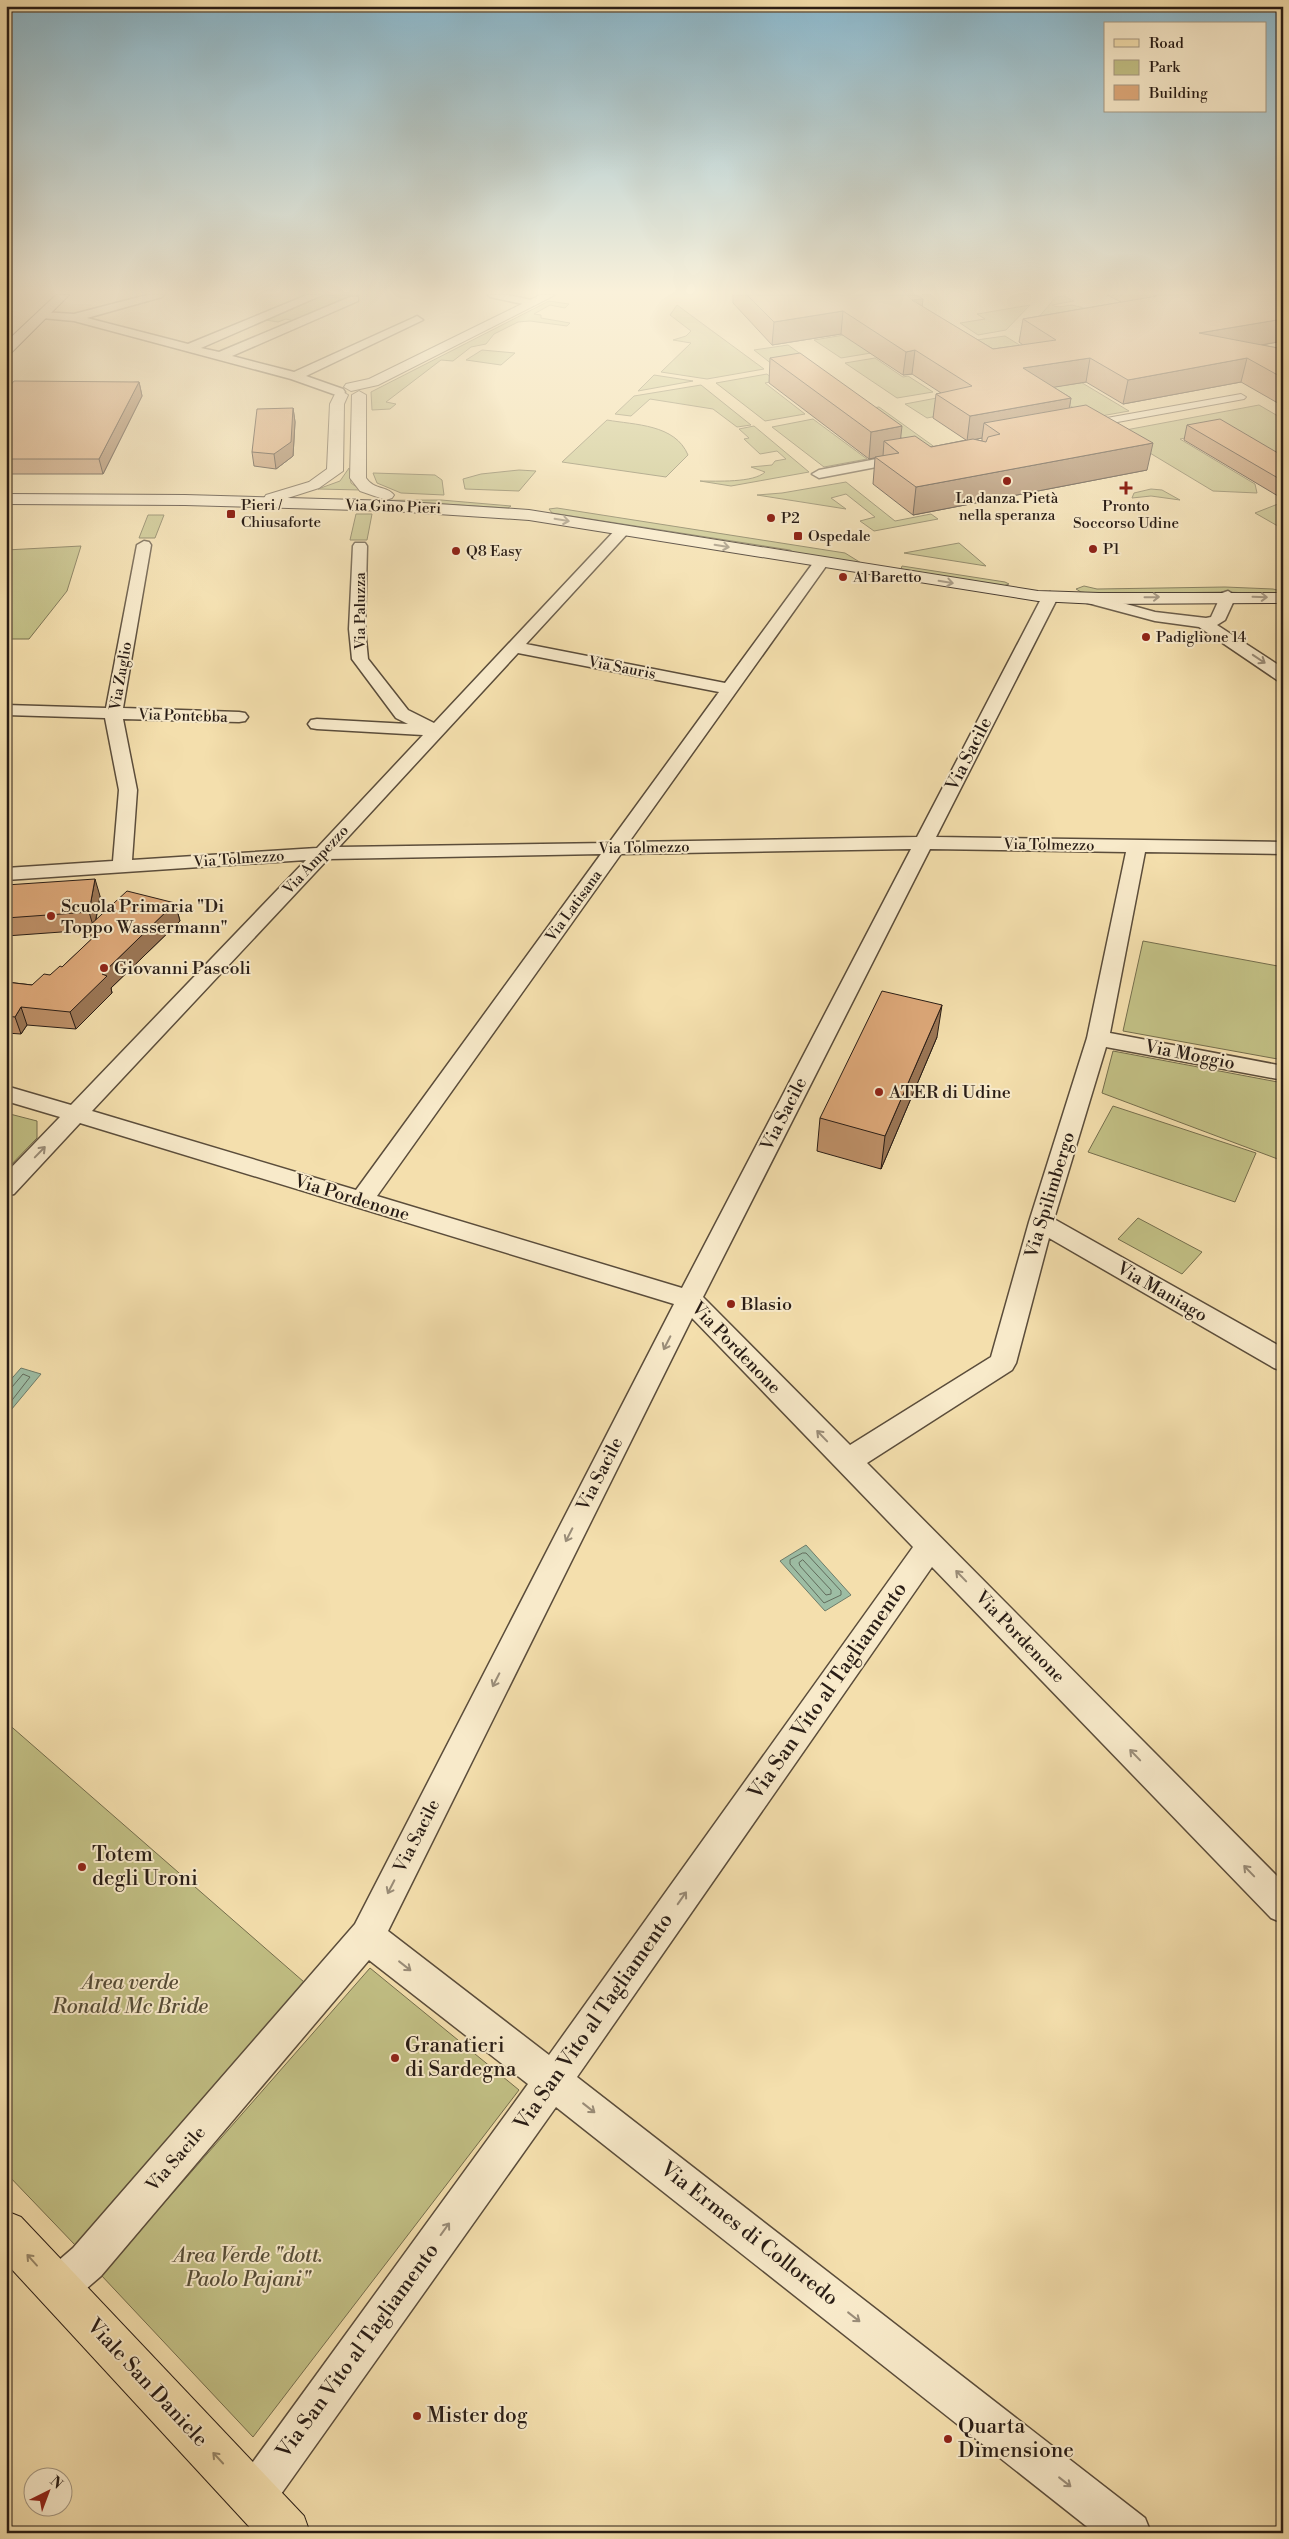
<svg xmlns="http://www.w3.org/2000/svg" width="1289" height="2539" viewBox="0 0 1289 2539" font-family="'Libre Bodoni',serif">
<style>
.green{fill:#c2c085;stroke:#756e4d}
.water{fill:#9dbda4;stroke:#6e7d6b}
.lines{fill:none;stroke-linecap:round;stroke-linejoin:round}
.shore{stroke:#626c5c;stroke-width:1}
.pedestrian-casing{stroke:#5b4d3b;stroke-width:2}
.minor-casing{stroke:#5b4d3b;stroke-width:3}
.tertiary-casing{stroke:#5b4d3b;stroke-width:2}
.secondary-casing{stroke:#281c15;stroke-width:2}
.primary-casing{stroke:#281c15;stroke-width:2}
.pedestrian{fill:#f8eaca;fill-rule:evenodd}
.minor{fill:#f8eaca;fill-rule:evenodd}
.tertiary{fill:#f8eaca;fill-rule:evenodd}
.secondary{fill:#f8eaca;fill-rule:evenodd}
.primary{fill:#f4dfad;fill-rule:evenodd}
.wall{fill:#be9068;stroke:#281c15;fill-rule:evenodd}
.shaded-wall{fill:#9b7655;stroke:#281c15}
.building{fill:#dda879;stroke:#281c15}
.oneway{stroke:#9a8d79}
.oneway2{stroke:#988769}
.poi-dot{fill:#8f2418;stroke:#f8eaca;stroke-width:2}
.labels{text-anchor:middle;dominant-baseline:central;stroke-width:4;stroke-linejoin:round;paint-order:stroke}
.far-poi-label{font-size:15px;fill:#281c15;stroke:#f8eaca;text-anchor:start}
.far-street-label{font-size:15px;fill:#281c15;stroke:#f8eaca}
.street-label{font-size:18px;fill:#281c15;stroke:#f8eaca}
.poi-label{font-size:18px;fill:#281c15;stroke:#f8eaca;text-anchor:start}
.near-street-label{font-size:21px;fill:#281c15;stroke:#f8eaca}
.near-poi-label{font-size:21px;fill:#281c15;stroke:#f8eaca;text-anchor:start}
.near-park-label{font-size:21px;font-style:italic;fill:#564d37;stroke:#f8eaca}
</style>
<rect width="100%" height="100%" fill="#f4dfad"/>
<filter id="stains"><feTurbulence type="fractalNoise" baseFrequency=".004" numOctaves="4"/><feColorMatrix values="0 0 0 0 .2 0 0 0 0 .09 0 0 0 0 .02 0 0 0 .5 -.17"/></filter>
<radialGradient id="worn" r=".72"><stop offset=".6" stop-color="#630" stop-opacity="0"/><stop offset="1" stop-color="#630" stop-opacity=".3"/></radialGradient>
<!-- green -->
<g class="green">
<polygon points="325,295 360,295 298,322 286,319 278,322 266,320"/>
<path d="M1064 296 1074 301 1052 305C1060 310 1068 303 1076 306 1085 308 1091 310 1099 315L1031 326 1056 297Z"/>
<polygon points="549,301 569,304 565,308 550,305 534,314 541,315 541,318 570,323 567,326 530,321 518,322 494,334 486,344 471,347 453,361 441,360 386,402 396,404 390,409 372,410 371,392"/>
<polygon points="677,305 764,369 707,379 661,372 691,343 673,340 686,336 691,331 670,315"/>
<polygon points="1030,305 1006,330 978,335 960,323 985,319 977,314"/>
<polygon points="868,331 895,349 841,358 814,340"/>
<polygon points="1005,336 1058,369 1021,375 969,341"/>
<polygon points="788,345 812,362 777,368 754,350"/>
<polygon points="482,350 515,353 501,365 466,360"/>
<polygon points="875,358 903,377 908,376 933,392 897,398 845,363"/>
<polygon points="767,374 775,381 765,383 805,414 765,421 716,383"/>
<polygon points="654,375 693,381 638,391"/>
<polygon points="1069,375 1129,411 1090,418 1031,382"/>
<polygon points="701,385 751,425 737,427 713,409 650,399 631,416 615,414 634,396"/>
<polygon points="942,397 964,411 927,418 905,404"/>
<polygon points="1259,405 1283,419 1283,468 1220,431 1180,439 1255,484 1257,493 1213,491 1115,432"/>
<polygon points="879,407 936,448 902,454 853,411"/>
<polygon points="813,419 867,459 824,467 772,427"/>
<path d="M607 420C635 425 675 424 688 455L666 477 562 462Z"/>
<path d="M754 426 809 472 731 486 700 481C716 481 754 483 765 472L751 467 772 465 775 461 786 459 777 451 760 454 744 439 749 438 739 429Z"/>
<polygon points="349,468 351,483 361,490 318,489 340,481"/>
<polygon points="519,470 536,471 519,491 465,489 463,479 481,474"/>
<polygon points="373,473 435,475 442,480 444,495 401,493 377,483"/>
<polygon points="846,482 895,521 931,514 938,519 874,531 860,521 875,517 846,494 831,498 846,509 757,495 782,493"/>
<polygon points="1151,489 1162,490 1180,500 1151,496 1132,498 1134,493"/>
<polygon points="441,500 511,506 508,508 442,504 257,501"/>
<polygon points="1283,502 1283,529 1255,513"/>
<polygon points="557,508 845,553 866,566 798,555 790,550 552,513 549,509"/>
<polygon points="356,514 372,514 367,540 350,540"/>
<polygon points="148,515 164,515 155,538 139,538"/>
<polygon points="959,543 986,566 904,553"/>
<polygon points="81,546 67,591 29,639 6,639 6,550"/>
<polygon points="902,566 1005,582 1009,584 1003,586 901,569"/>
<polygon points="1084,586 1097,589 1225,587 1273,589 1281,591 1276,594 1226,592 1097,594 1081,592 1076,589"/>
<polygon points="1143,941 1283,967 1283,1060 1123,1031"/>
<polygon points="1113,1051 1283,1083 1283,1161 1102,1093"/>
<polygon points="1113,1106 1256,1153 1235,1202 1088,1152"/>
<polygon points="6,1113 37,1121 37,1138 6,1170"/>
<polygon points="1138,1218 1202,1252 1182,1274 1118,1239"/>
<polygon points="6,1722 304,1982 76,2246 6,2173"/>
<polygon points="370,1968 519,2090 253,2437 101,2275"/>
</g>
<!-- water -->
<g class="water">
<polygon points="21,1368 41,1374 6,1416 6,1385"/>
<polygon points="806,1545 851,1595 825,1611 780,1561"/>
</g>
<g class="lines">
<!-- shore -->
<g class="shore">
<polyline points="6,1388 12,1387 23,1374 30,1377 6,1408"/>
<polygon points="803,1553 806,1553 841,1591 841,1595 824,1603 790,1564 790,1560"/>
<polygon points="803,1560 831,1590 831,1594 826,1595 800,1566 799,1563"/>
</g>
<defs>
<polygon id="pedestrian" points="1241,394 1246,397 1244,399 1090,427 1085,424 1090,421"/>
<g id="minor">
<polygon points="147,295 164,295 162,297 87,318 188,344 307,295 322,295 201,348 219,352 350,297 358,297 358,301 232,356 294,372 413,318 417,316 423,320 306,376 343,389 345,392 343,395 339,396 291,379 74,321 42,318 36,315 42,312 74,314"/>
<polygon points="488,295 508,295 536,301 538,303 532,306 490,297"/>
<polygon points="908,453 913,454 915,457 913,460 819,478 812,474 819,470"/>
<path d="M623 526 630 530 628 533 526 644 725 683 816 559H826L829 562 629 842 917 837 1042 597 1050 592 1058 597 936 837 1283 842V854L1145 852 1110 1033 1283 1066V1080L1106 1047 1054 1219 1283 1348V1371L1274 1368 1049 1238 1016 1363 1012 1370 867 1463 1283 1882V1923L1271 1918 932 1567 577 2077 1145 2518 1151 2533H1095L556 2107 269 2511 254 2517 239 2511 233 2496 239 2481 528 2084 369 1960 101 2276 71 2302 57 2308 43 2302 37 2288 43 2274 73 2248 355 1924 674 1304 80 1123 14 1194 6 1196V1173L60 1117 6 1101V1086L71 1105 306 860 6 880V868L113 861 119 790 105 718 6 715V705L106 708 137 545 144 541 149 542 151 545 123 708 239 712 245 713 248 717 245 721 239 722 123 719 137 790 132 860 317 848 423 735 317 729 311 728 308 724 311 720 317 719 408 724 396 718 352 659 349 629 353 546 355 543H365L367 546 365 629 368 659 408 710 434 723 618 527ZM518 653 719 692 609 843 339 847ZM911 849 682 1288 377 1196 621 854ZM930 849 1126 852 1087 1038 1029 1222 991 1357 850 1445 703 1297ZM601 854 356 1190 92 1111 328 859ZM692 1318 913 1547 549 2055 388 1931Z"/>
<polygon points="1228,591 1236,596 1225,620 1217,625 1283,668 1283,681 1277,680 1199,627 1155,621 1084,602 1082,599 1090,594 1155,612 1206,618 1211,617 1222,593"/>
</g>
<g id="tertiary">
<polygon points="540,295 555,295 378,385 351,391 344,387 346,384 369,379"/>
<polygon points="341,391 348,395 344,404 343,471 319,488 272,503 266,501 264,498 266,495 309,482 327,469 330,404 336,392"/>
<path d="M359 391 366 395V478C374 490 387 486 394 495L392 498 386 500 360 491 350 478 352 395Z"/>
</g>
<g id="secondary">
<polygon points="56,295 69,295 11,353 6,354 6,342"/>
<polygon points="6,494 185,495 392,501 529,510 1038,591 1099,593 1283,593 1283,603 1099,604 1038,601 529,520 392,511 185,505 6,504"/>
</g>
<polygon id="primary" points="6,2211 21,2217 304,2516 310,2533 255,2533 6,2263"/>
</defs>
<!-- pedestrian casing -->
<use href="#pedestrian" class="pedestrian-casing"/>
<!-- minor casing -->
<use href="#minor" class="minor-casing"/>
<!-- tertiary casing -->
<use href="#tertiary" class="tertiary-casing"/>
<!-- secondary casing -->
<use href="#secondary" class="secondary-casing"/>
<!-- primary casing -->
<use href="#primary" class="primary-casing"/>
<!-- pedestrian -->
<use href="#pedestrian" class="pedestrian"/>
<!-- minor -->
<use href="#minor" class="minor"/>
<!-- tertiary -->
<use href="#tertiary" class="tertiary"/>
<!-- secondary -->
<use href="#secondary" class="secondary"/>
<!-- primary -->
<use href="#primary" class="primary"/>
</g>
<!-- wall -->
<g class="wall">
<path d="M733 295 923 299 922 307 993 349 1023 345 1019 342 1023 319 1121 302 1107 295H1283V341L1262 345 1283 349V406L1241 382 1123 404 1086 382 1053 387 1071 398 1069 408 1147 470 913 515 873 484 875 458 869 459 769 383 770 358 901 438 931 447 966 440 933 418 936 394 941 393 912 374 903 375 841 334 772 345 733 303ZM982 438V441L974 439H976Z"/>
<polygon points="139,382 142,396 103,474 6,474 6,391"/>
<polygon points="293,408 295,422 293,456 276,469 254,466 252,452"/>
<polygon points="1187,425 1283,456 1283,499 1184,440"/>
<polygon points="6,885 100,896 96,920 175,903 180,921 111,988 112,993 76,1029 27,1025 21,1034 6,1033 6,982 32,985 50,975 62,967 92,939 89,930 6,936"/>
<polygon points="937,1037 881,1169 817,1151 820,1118"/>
</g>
<!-- shaded-wall -->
<g class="shaded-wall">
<polygon points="923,299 920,322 912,300"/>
<polygon points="843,311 841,334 772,345 774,322"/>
<polygon points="1283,319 1283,341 1194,357 1199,333"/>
<polygon points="915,350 912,374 903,375 906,352"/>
<polygon points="1090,358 1086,382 1019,393 1023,368"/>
<polygon points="1247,358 1241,382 1123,404 1128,380"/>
<polygon points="139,382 142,396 103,474 99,459"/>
<polygon points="1071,398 1067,422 984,423 982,438 967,441 970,416"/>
<polygon points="293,408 295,422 293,456 276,469 274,454"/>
<polygon points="902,426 899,453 884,441 883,456 869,459 871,432"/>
<polygon points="1153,443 1147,470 913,515 916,487"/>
<polygon points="95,879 100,896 94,929 89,912"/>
<polygon points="175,903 180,921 111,988 112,993 76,1029 70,1012 102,974"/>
<polygon points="942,1005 937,1037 881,1169 885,1136"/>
<polygon points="21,1007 27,1025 21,1034 15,1017"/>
</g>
<!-- building -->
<g class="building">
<polygon points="747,295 916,295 923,299 912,300 993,349 1056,340 1023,319 1157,296 1153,295 1283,295 1283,319 1199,333 1283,349 1283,378 1247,358 1128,380 1090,358 1023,368 1071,398 970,416 936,394 972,386 915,350 906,352 843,311 774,322"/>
<polygon points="800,353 902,426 871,432 770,358"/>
<polygon points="14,381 139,382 99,459 6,459 6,391"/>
<polygon points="1086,405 1153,443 916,487 875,457 899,453 884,441 915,436 931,447 973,439 986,442 988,437 1000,434 984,423"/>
<polygon points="293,408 291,442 274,454 252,452 257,409"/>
<polygon points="1220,419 1283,456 1283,481 1187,425"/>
<polygon points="95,879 89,912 6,918 6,885"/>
<polygon points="127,891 175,903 102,974 107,976 70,1012 21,1007 15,1017 6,1016 6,982 32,985 44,974 50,975 60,966 62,967 101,930 88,927"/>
<polygon points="882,991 942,1005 885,1136 820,1118"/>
</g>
<!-- one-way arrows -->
<defs><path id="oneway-shaft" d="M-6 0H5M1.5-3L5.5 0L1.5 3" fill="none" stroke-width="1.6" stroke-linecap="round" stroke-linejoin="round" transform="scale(1.25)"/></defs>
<g class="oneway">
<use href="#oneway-shaft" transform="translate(562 520) rotate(9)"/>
<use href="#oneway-shaft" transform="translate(722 546) rotate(9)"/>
<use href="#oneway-shaft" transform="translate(946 582) rotate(9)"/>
<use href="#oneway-shaft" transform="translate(1152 597) rotate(-1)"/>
<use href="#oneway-shaft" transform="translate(1260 597) rotate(2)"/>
<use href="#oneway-shaft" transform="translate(1259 659) rotate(34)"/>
<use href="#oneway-shaft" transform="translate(40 1152) rotate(-46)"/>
<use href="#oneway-shaft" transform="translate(667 1343) rotate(117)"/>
<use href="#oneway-shaft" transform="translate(822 1436) rotate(-134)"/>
<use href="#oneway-shaft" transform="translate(569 1535) rotate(117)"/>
<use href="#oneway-shaft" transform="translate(961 1576) rotate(-134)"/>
<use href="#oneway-shaft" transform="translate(496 1680) rotate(117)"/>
<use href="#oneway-shaft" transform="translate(1135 1755) rotate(-134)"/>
<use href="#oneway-shaft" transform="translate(1249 1871) rotate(-134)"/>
<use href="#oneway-shaft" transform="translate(391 1887) rotate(117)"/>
<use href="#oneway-shaft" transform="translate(682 1898) rotate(-55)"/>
<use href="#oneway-shaft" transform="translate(405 1966) rotate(38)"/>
<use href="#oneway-shaft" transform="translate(589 2108) rotate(38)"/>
<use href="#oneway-shaft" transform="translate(445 2229) rotate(-54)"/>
<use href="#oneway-shaft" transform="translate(854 2317) rotate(38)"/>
<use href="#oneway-shaft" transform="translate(1065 2482) rotate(38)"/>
</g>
<g class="oneway2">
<use href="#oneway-shaft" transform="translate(32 2260) rotate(-132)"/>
<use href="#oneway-shaft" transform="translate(218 2458) rotate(-133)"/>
</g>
<!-- sky -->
<linearGradient id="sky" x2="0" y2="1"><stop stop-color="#8ab8cd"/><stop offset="0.45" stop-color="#faf1da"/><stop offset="1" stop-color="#faf1da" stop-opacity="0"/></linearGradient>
<rect width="1289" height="650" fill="url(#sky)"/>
<!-- markers -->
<g class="poi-dot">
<circle cx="1007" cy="481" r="5"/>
<path d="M1123.5 480.5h5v5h5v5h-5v5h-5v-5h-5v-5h5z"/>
<rect x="226" y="509" width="10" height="10" rx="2.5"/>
<circle cx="771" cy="518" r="5"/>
<rect x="793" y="531" width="10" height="10" rx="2.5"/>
<circle cx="1093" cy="549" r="5"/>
<circle cx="456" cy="551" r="5"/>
<circle cx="843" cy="577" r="5"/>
<circle cx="1146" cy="637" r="5"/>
<circle cx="51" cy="916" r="5"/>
<circle cx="104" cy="968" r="5"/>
<circle cx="879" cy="1092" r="5"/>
<circle cx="731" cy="1304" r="5"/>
<circle cx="82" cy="1867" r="5"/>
<circle cx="395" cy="2058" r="5"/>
<circle cx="417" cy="2416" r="5"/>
<circle cx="948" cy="2439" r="5"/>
</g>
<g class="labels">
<!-- far-poi labels -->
<g class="far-poi-label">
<text x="1007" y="498" text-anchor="middle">La danza. Pietà<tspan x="1007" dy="17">nella speranza</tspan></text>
<text x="241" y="505">Pieri /<tspan x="241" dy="17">Chiusaforte</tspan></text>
<text x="1126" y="506" text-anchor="middle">Pronto<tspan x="1126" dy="17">Soccorso Udine</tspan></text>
<text x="781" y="518">P2</text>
<text x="808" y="536">Ospedale</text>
<text x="1103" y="549">P1</text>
<text x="466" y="551">Q8 Easy</text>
<text x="853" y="577">Al Baretto</text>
<text x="1156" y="637">Padiglione 14</text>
</g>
<!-- far-street labels -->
<g class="far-street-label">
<text transform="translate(393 507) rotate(2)">Via Gino Pieri</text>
<text transform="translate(360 611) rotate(-90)">Via Paluzza</text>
<text transform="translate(622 668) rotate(11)">Via Sauris</text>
<text transform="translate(121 676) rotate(-80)">Via Zuglio</text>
<text transform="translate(183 716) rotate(2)">Via Pontebba</text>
<text transform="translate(1049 845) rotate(1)">Via Tolmezzo</text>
<text transform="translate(644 848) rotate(-1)">Via Tolmezzo</text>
<text transform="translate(239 859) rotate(-4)">Via Tolmezzo</text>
<text transform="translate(316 860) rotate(-47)">Via Ampezzo</text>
<text transform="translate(574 906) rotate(-54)">Via Latisana</text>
</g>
<!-- street labels -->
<g class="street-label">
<text transform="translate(969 754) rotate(-63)">Via Sacile</text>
<text transform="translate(1190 1055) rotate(11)">Via Moggio</text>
<text transform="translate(784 1114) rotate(-63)">Via Sacile</text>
<text transform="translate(1050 1195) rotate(-73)">Via Spilimbergo</text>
<text transform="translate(352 1198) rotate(17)">Via Pordenone</text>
<text transform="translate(1162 1292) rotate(30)">Via Maniago</text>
<text transform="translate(736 1348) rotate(46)">Via Pordenone</text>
<text transform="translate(600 1474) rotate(-63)">Via Sacile</text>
<text transform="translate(1020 1637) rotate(46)">Via Pordenone</text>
<text transform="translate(417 1836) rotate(-63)">Via Sacile</text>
<text transform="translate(176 2159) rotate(-49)">Via Sacile</text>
</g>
<!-- poi labels -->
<g class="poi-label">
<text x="61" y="906">Scuola Primaria "Di<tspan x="61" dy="21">Toppo Wassermann"</tspan></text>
<text x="114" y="968">Giovanni Pascoli</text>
<text x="889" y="1092">ATER di Udine</text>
<text x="741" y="1304">Blasio</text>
</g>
<!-- near-street labels -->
<g class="near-street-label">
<text transform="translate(828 1691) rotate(-55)">Via San Vito al Tagliamento</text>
<text transform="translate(594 2022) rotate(-55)">Via San Vito al Tagliamento</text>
<text transform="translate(749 2234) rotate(38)">Via Ermes di Colloredo</text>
<text transform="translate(358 2351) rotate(-54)">Via San Vito al Tagliamento</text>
<text transform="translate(147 2383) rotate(47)">Viale San Daniele</text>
</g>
<!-- near-poi labels -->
<g class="near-poi-label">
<text x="92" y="1855">Totem<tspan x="92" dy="24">degli Uroni</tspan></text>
<text x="405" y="2046">Granatieri<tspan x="405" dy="24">di Sardegna</tspan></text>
<text x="427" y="2416">Mister dog</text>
<text x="958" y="2427">Quarta<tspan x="958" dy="24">Dimensione</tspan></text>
</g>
<!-- near-park labels -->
<g class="near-park-label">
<text x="130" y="1983">Area verde<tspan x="130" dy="24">Ronald Mc Bride</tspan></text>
<text x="248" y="2256">Area Verde "dott.<tspan x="248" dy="24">Paolo Pajani"</tspan></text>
</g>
</g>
<!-- margin -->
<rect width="1289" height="2539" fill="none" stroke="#f4dfad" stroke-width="25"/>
<rect x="8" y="8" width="1274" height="2524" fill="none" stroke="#281c15" stroke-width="2.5"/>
<rect x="12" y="12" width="1264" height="2514" fill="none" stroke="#281c15"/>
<!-- legend -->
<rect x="1104" y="22" width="162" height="90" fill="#f8eaca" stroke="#a59882"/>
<rect x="1114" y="39" width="25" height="8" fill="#f4dfad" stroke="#a59882"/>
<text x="1149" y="48" font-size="15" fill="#281c15">Road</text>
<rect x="1114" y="60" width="25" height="15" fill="#c2c085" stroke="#a59882"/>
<text x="1149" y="72" font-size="15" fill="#281c15">Park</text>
<rect x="1114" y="85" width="25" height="15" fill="#dda879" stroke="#a59882"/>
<text x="1149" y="98" font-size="15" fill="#281c15">Building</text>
<!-- north arrow -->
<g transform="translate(48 2492) rotate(42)"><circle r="24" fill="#f8eaca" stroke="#a59882"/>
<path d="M0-4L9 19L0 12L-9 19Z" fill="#8f2418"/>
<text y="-8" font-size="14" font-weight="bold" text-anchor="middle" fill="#281c15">N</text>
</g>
<rect width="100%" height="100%" filter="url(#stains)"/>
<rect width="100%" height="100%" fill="url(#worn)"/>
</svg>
